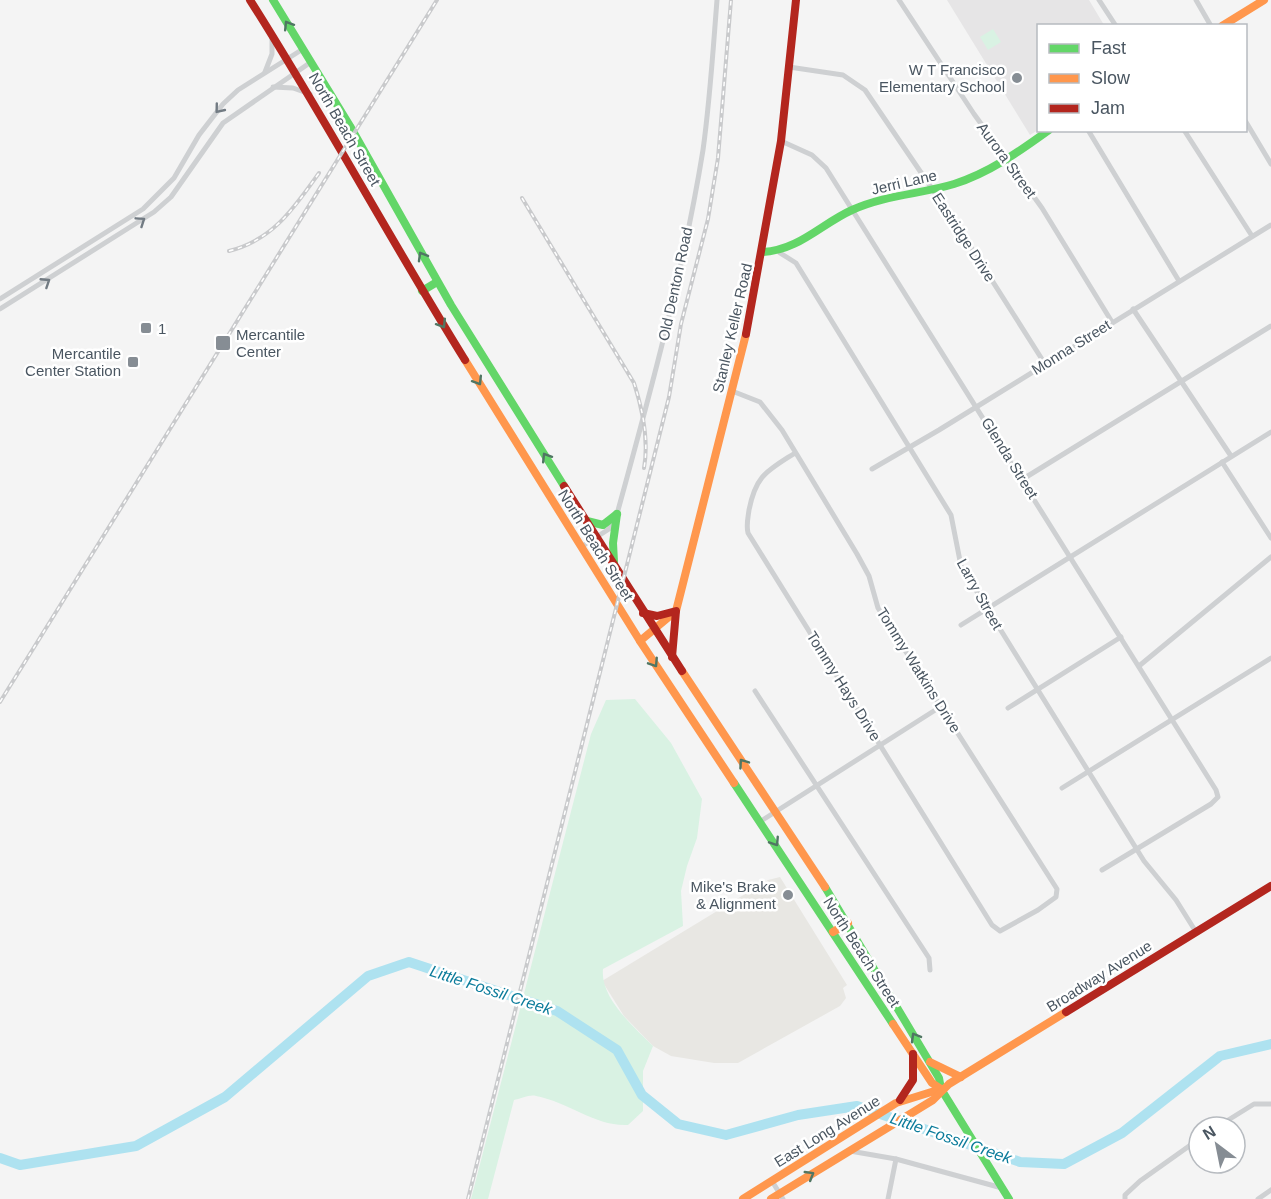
<svg xmlns="http://www.w3.org/2000/svg" width="1271" height="1199" viewBox="0 0 1271 1199" font-family="Helvetica,sans-serif">
<style>
.commercial{fill:#e8e7e3}
.education{fill:#e6e5e6}
.green{fill:#d9f2e3}
.lines{fill:none;stroke-linecap:round;stroke-linejoin:round}
.river{stroke:#aee2f0;stroke-width:10}
.street{stroke:#ced0d2;stroke-width:5}
.fast{stroke:#63d668;stroke-width:8}
.slow{stroke:#ff974d;stroke-width:8}
.jam{stroke:#b3261e;stroke-width:8}
.rail-casing{stroke:#c9cacc;stroke-width:4}
.rail{stroke:#fff;stroke-width:1.5;stroke-dasharray:4.5;stroke-linecap:butt}
.oneway{stroke:#507663}
.oneway2{stroke:#727b83}
.poi-dot{fill:#868d94;stroke:#fff;stroke-width:2}
.labels{text-anchor:middle;dominant-baseline:central;stroke-width:5;stroke-linejoin:round;paint-order:stroke}
.poi-label{font-size:15px;fill:#4a5661;stroke:#fff;text-anchor:end}
.street-label{font-size:15px;fill:#4a5661;stroke:#fff}
.water-label{font-size:16px;font-style:italic;fill:#0c7c9b;stroke:#fff}
</style>
<rect width="100%" height="100%" fill="#f4f4f4"/>
<!-- commercial -->
<polygon class="commercial" points="780,877 847,985 843,988 846,998 840,1006 738,1063 714,1063 671,1056 653,1046 624,1016 602,981 768,880"/>
<!-- education -->
<polygon class="education" points="947,0 1089,0 1104,25 1038,26 1038,130 1030,135"/>
<!-- green -->
<g class="green">
<polygon points="993,29 1001,42 988,50 980,37"/>
<path d="M635 699 671 743 702 799 697 838 687 866 681 891 683 926 603 969C600 998 634 1027 653 1046L643 1071V1111L628 1125C597 1127 568 1102 536 1096 530 1094 520 1099 514 1100L488 1199H471L591 734 606 700Z"/>
</g>
<g class="lines">
<!-- river -->
<polyline class="river" points="0,1158 20,1165 136,1146 225,1097 368,976 409,962 557,1011 617,1050 642,1095 678,1124 726,1135 798,1115 857,1106 1020,1162 1064,1164 1122,1133 1220,1056 1271,1044"/>
<!-- street -->
<g class="street">
<polyline points="899,0 974,114 1042,208 1112,322"/>
<polyline points="1099,0 1116,26"/>
<polyline points="1196,0 1211,26"/>
<polyline points="789,67 843,75 865,90 960,230 1045,364"/>
<polyline points="265,72 272,54 272,38"/>
<polyline points="273,87 293,88 310,94"/>
<polyline points="1246,122 1271,164"/>
<polyline points="1088,130 1179,281"/>
<polyline points="1184,130 1252,236"/>
<polyline points="781,141 812,155 826,168 1216,790 1218,797 1211,804 1102,870"/>
<polyline points="780,253 796,263 951,515 961,566 1144,861 1176,900 1196,932"/>
<polyline points="0,299 143,209 174,178 199,135 223,104 238,90 303,49"/>
<polyline points="0,309 154,212 171,197 223,123 311,62"/>
<polyline points="1133,309 1231,456"/>
<path d="M732 391 760 402 782 430 857 554 869 576 878 608 1057 889 1056 897 1038 910 1000 931 992 925 748 533C746 525 748 518 749 510 756 475 767 471 795 453"/>
<polyline points="1222,462 1271,538"/>
<polyline points="872,469 939,430 1271,225"/>
<polyline points="1023,479 1271,326"/>
<path d="M581 547 609 529 617 514C650 394 683 273 703 150 710 100 713 50 717 0"/>
<polyline points="961,625 1271,432"/>
<polyline points="1139,666 1271,557"/>
<polyline points="755,691 929,958 930,970"/>
<polyline points="1008,708 1121,637"/>
<polyline points="1062,788 1271,658"/>
<polyline points="761,821 940,707"/>
<polyline points="1217,1127 1254,1104 1271,1104"/>
<polyline points="850,1151 896,1159 1002,1188"/>
<polyline points="772,1181 783,1199"/>
<polyline points="888,1199 896,1159"/>
<polyline points="1125,1199 1125,1195 1140,1181 1199,1139"/>
<polyline points="1258,1199 1271,1190"/>
</g>
<!-- fast -->
<g class="fast">
<polyline points="273,0 350,126 451,305 564,486"/>
<path d="M763 252C799 250 821 224 852 210 885 195 921 194 954 184 989 173 1020 151 1049 130"/>
<polyline points="422,291 437,282"/>
<polyline points="587,521 603,525 617,514"/>
<polyline points="614,562 613,543 617,514"/>
<polyline points="734,783 893,1024"/>
<polyline points="825,887 939,1078 941,1089 1009,1199"/>
</g>
<!-- slow -->
<g class="slow">
<polyline points="1222,26 1264,0"/>
<polyline points="465,360 640,641 734,783"/>
<polyline points="640,641 676,611 746,334"/>
<polyline points="682,671 825,887"/>
<polyline points="833,932 848,923"/>
<polyline points="893,1024 932,1083 941,1089"/>
<polyline points="930,1062 961,1077"/>
<polyline points="743,1199 896,1103 941,1089"/>
<polyline points="771,1199 933,1100 949,1084 1066,1012"/>
</g>
<!-- jam -->
<g class="jam">
<path d="M250 0C325 118 391 241 465 360"/>
<polyline points="746,334 781,141 796,0"/>
<polyline points="564,486 682,671"/>
<polyline points="643,613 657,616 676,611 672,657"/>
<polyline points="1066,1012 1271,886"/>
<polyline points="900,1100 913,1080 913,1054"/>
</g>
<defs>
<g id="rail">
<path d="M522 198 634 383C643 411 649 440 644 468"/>
<path d="M229 251C273 240 294 208 319 173"/>
<polyline points="0,702 437,0"/>
<polyline points="468,1199 669,397 681,324 708,219 718,158 731,0"/>
</g>
</defs>
<!-- rail casing -->
<use href="#rail" class="rail-casing"/>
<!-- rail -->
<use href="#rail" class="rail"/>
</g>
<!-- one-way arrows -->
<defs><path id="oneway-chevron" d="M-2-3.5L2.5 0L-2 3.5" fill="none" stroke-width="1.6" stroke-linecap="round" stroke-linejoin="round" transform="scale(1.5)"/></defs>
<g class="oneway">
<use href="#oneway-chevron" transform="translate(288 25) rotate(-122)"/>
<use href="#oneway-chevron" transform="translate(422 256) rotate(-120)"/>
<use href="#oneway-chevron" transform="translate(442 324) rotate(58)"/>
<use href="#oneway-chevron" transform="translate(478 381) rotate(58)"/>
<use href="#oneway-chevron" transform="translate(546 457) rotate(-122)"/>
<use href="#oneway-chevron" transform="translate(654 663) rotate(57)"/>
<use href="#oneway-chevron" transform="translate(743 763) rotate(-125)"/>
<use href="#oneway-chevron" transform="translate(775 842) rotate(57)"/>
<use href="#oneway-chevron" transform="translate(915 1037) rotate(-120)"/>
<use href="#oneway-chevron" transform="translate(810 1175) rotate(-31)"/>
</g>
<g class="oneway2">
<use href="#oneway-chevron" transform="translate(219 109) rotate(129)"/>
<use href="#oneway-chevron" transform="translate(141 221) rotate(-34)"/>
<use href="#oneway-chevron" transform="translate(46 282) rotate(-33)"/>
</g>
<!-- markers -->
<g class="poi-dot">
<circle cx="1017" cy="78" r="6"/>
<rect x="140" y="322" width="12" height="12" rx="3"/>
<rect x="215" y="335" width="16" height="16" rx="3"/>
<rect x="127" y="356" width="12" height="12" rx="3"/>
<circle cx="788" cy="895" r="6"/>
</g>
<g class="labels">
<!-- poi labels -->
<g class="poi-label">
<text x="1005" y="69">W T Francisco<tspan x="1005" dy="17">Elementary School</tspan></text>
<text x="158" y="328" text-anchor="start">1</text>
<text x="236" y="334" text-anchor="start">Mercantile<tspan x="236" dy="17">Center</tspan></text>
<text x="121" y="353">Mercantile<tspan x="121" dy="17">Center Station</tspan></text>
<text x="776" y="886">Mike's Brake<tspan x="776" dy="17">&amp; Alignment</tspan></text>
</g>
<!-- street labels -->
<g class="street-label">
<text transform="translate(345 129) rotate(60)">North Beach Street</text>
<text transform="translate(1007 160) rotate(54)">Aurora Street</text>
<text transform="translate(904 182) rotate(-13)">Jerri Lane</text>
<text transform="translate(964 237) rotate(57)">Eastridge Drive</text>
<text transform="translate(675 284) rotate(-78)">Old Denton Road</text>
<text transform="translate(732 328) rotate(-77)">Stanley Keller Road</text>
<text transform="translate(1071 347) rotate(-32)">Monna Street</text>
<text transform="translate(1010 458) rotate(58)">Glenda Street</text>
<text transform="translate(596 545) rotate(58)">North Beach Street</text>
<text transform="translate(980 594) rotate(61)">Larry Street</text>
<text transform="translate(919 670) rotate(58)">Tommy Watkins Drive</text>
<text transform="translate(844 686) rotate(58)">Tommy Hays Drive</text>
<text transform="translate(862 952) rotate(57)">North Beach Street</text>
<text transform="translate(1099 976) rotate(-32)">Broadway Avenue</text>
<text transform="translate(827 1131) rotate(-32)">East Long Avenue</text>
</g>
<!-- water labels -->
<g class="water-label">
<text transform="translate(491 990) rotate(18)">Little Fossil Creek</text>
<text transform="translate(951 1138) rotate(19)">Little Fossil Creek</text>
</g>
</g>
<!-- legend -->
<rect x="1037" y="24" width="210" height="108" fill="#ffffff" stroke="#b7bbc0" stroke-width="1.5"/>
<rect x="1049" y="44" width="30" height="9" fill="#63d668" stroke="#b7bbc0" stroke-width="1.5"/>
<text x="1091" y="54" font-size="18" fill="#4a5661">Fast</text>
<rect x="1049" y="74" width="30" height="9" fill="#ff974d" stroke="#b7bbc0" stroke-width="1.5"/>
<text x="1091" y="84" font-size="18" fill="#4a5661">Slow</text>
<rect x="1049" y="104" width="30" height="9" fill="#b3261e" stroke="#b7bbc0" stroke-width="1.5"/>
<text x="1091" y="114" font-size="18" fill="#4a5661">Jam</text>
<!-- north arrow -->
<g transform="translate(1217 1145) rotate(328)"><circle r="28" fill="#ffffff" stroke="#b7bbc0" stroke-width="1.5"/>
<path d="M0-4.5L10 22L0 15L-10 22Z" fill="#868d94"/>
<text y="-9" font-size="16" font-weight="bold" text-anchor="middle" fill="#4a5661">N</text>
</g>
</svg>
